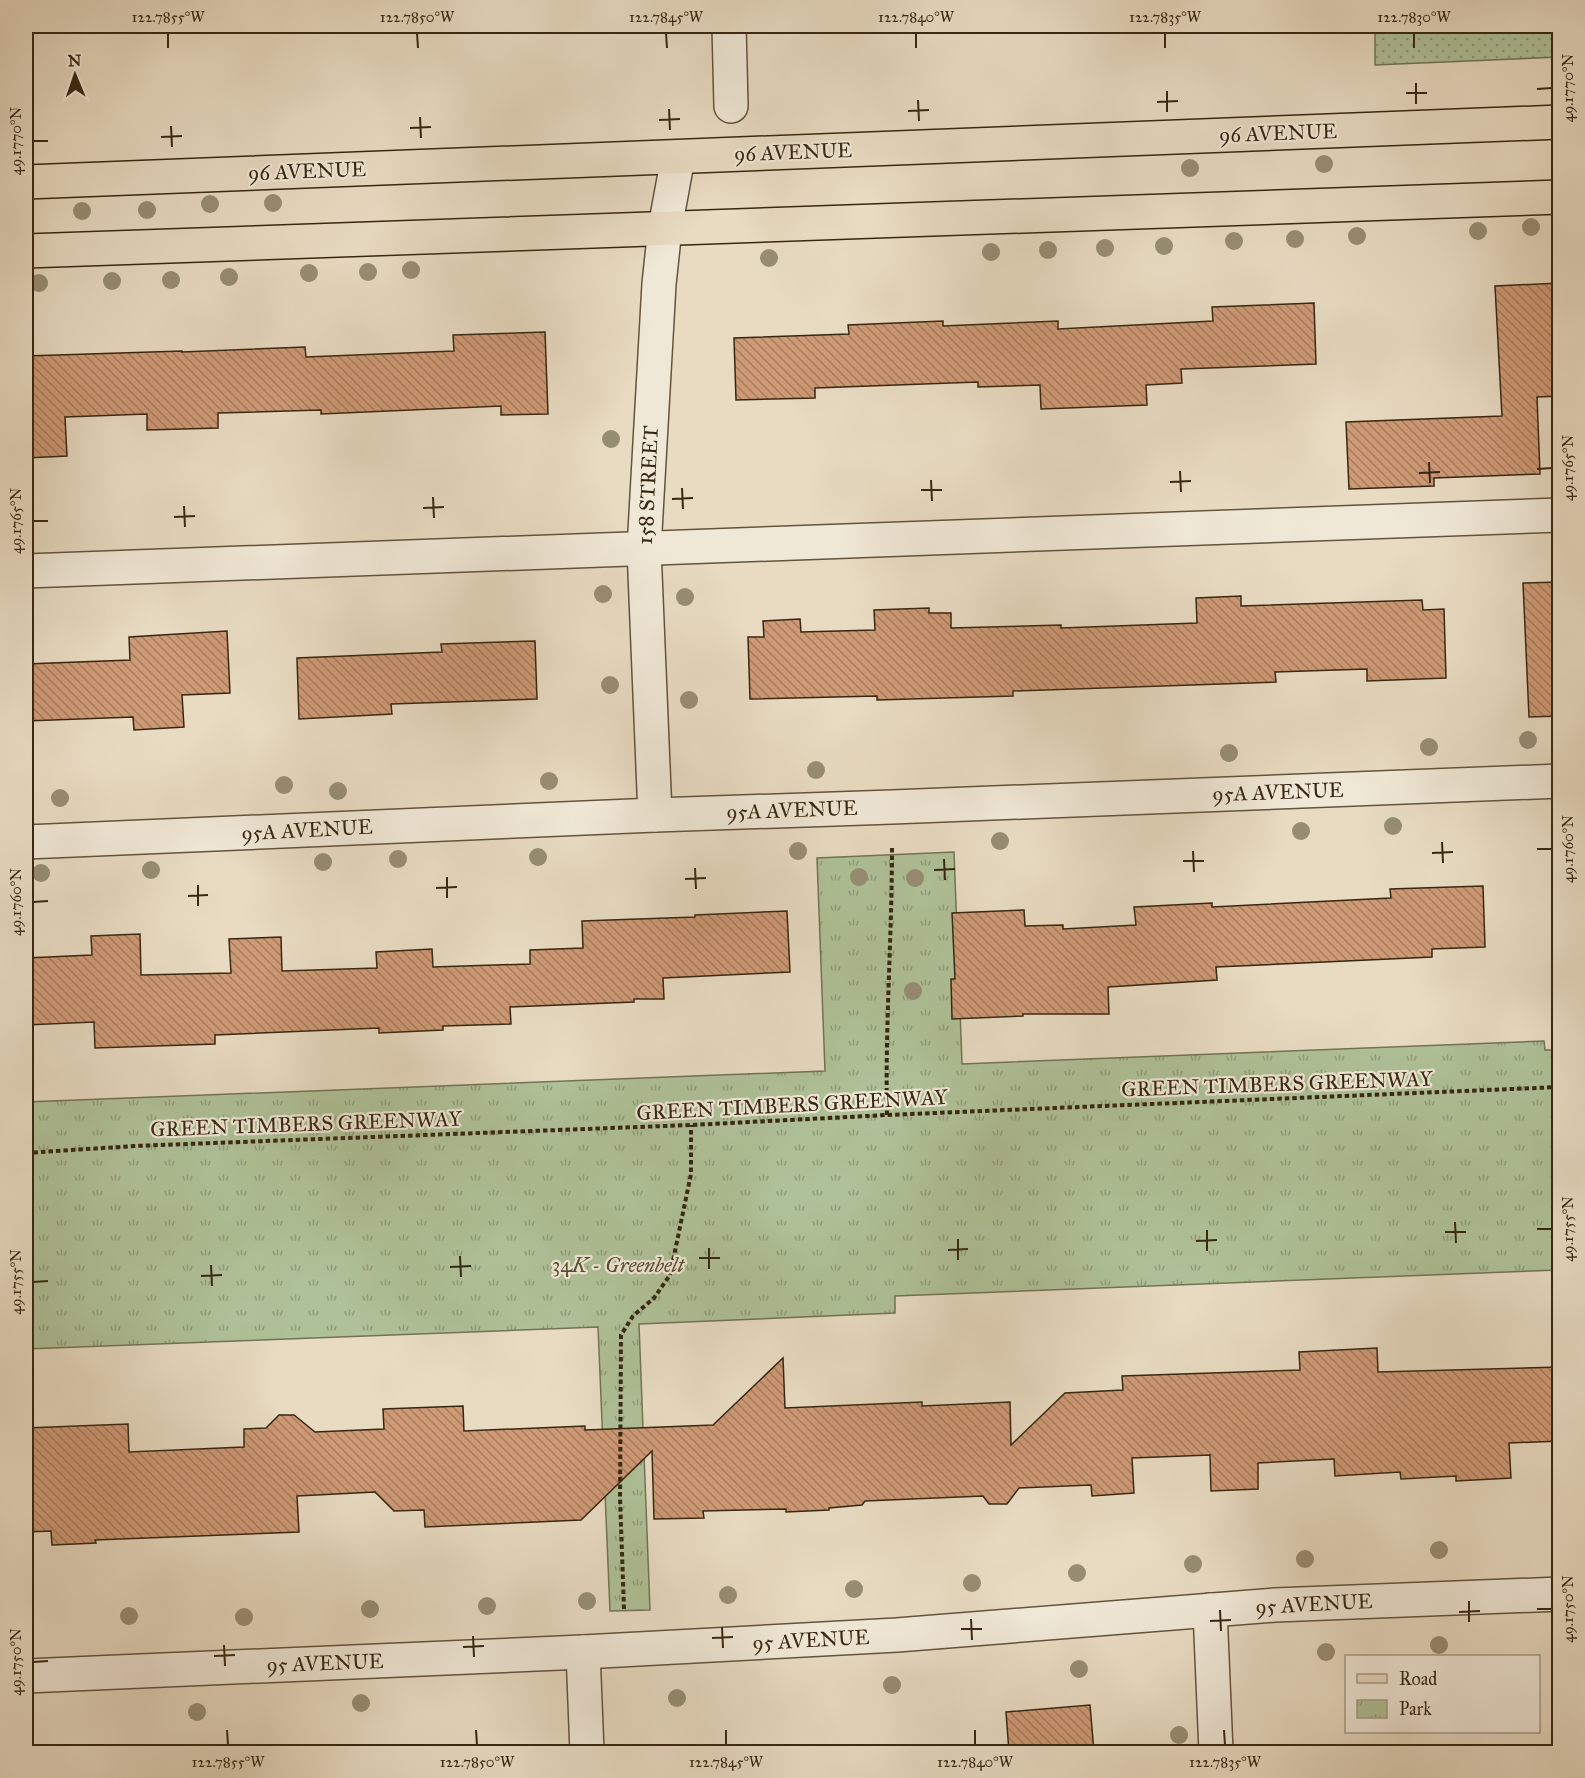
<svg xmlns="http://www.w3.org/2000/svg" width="1585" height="1778" viewBox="0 0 1585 1778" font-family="'IM FELL Great Primer',serif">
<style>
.grass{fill:url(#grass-dots);stroke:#737454;stroke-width:1.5}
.park{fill:url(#park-tufts);stroke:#737454;stroke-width:1.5}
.building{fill:url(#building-back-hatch);stroke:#372711;stroke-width:1.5}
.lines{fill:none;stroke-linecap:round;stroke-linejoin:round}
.minor-casing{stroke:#63543d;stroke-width:36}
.major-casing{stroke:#372711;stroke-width:36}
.path{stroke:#372711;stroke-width:4;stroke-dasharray:4.5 3;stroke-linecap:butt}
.minor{stroke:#f0e8d7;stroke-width:33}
.major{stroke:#e8dbc2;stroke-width:33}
.tree{fill:#978d73}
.ticks{fill:none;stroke:#372711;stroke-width:2}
.labels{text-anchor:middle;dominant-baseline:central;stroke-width:4.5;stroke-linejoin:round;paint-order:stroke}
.street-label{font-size:21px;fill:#372711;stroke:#f0e8d7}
.park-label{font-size:21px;font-style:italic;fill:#554e33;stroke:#f0e8d7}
.neatline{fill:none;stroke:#372711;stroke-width:2}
.ticks-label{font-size:15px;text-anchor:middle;fill:#372711}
</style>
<defs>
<pattern id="grass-dots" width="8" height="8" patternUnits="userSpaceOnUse" patternTransform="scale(1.5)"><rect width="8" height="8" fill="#afc198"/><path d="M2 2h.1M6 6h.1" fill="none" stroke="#8f9d7b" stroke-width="1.8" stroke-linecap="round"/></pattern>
<pattern id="park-tufts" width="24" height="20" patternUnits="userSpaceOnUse" patternTransform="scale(1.5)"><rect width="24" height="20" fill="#afc198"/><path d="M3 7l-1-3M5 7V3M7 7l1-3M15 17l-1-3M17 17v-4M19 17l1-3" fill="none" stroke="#8f9d7b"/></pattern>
<pattern id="building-back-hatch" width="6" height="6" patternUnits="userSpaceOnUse" patternTransform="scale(1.5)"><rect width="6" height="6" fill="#ce9975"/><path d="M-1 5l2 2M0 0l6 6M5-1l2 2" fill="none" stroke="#a87d5f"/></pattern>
</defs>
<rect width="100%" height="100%" fill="#e8dbc2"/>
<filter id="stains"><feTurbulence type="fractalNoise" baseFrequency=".00333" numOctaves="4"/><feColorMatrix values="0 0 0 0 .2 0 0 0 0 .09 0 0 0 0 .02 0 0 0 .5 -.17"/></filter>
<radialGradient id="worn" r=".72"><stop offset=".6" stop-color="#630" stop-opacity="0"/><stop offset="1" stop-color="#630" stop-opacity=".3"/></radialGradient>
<!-- grass -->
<polygon class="grass" points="1375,26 1559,26 1559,57 1375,65"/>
<!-- park -->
<polygon class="park" points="954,852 962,1064 1544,1041 1545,1050 1559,1050 1559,1270 895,1296 895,1313 639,1324 650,1610 610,1611 598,1327 26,1349 26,1102 825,1071 817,858"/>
<!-- building -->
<g class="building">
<polygon points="1560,283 1560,396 1537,397 1540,474 1434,478 1434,486 1349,489 1346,422 1502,416 1495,286"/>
<polygon points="1314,303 1316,364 1181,369 1182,383 1146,385 1147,405 1041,409 1040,385 978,387 978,382 815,388 815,398 736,400 734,338 849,334 848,325 943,321 943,326 1058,321 1058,329 1213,321 1212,307"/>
<polygon points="545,332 548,414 501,415 501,406 321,414 321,410 218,413 218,428 147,430 147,414 65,417 67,456 26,458 26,356 182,351 182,352 305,347 306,357 454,351 453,335"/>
<polygon points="1560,582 1560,716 1529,717 1523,583"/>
<polygon points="1241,596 1241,606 1422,600 1423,610 1444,609 1446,678 1367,681 1367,669 1275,672 1276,682 1013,691 1013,696 877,700 877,696 750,699 748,637 764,637 763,621 800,619 801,632 875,630 874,610 929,608 929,613 951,613 951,628 1061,625 1061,628 1197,623 1196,598"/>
<polygon points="227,631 230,693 182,695 184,727 134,730 133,717 26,721 26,664 130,660 129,637"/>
<polygon points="535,641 537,699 391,704 392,714 299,719 297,658 442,652 441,644"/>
<polygon points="1483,886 1485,947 1432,949 1432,957 1216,967 1217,980 1108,987 1109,1014 1023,1014 1023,1016 952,1019 951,979 955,979 952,913 1024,910 1025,926 1063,925 1063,929 1136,925 1134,907 1212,903 1212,907 1391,898 1390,889"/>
<polygon points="787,911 790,972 663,978 664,999 634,999 634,1002 510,1007 511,1024 443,1026 443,1030 379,1033 379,1028 215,1035 215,1044 95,1048 94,1022 26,1025 26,958 92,955 91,936 140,934 141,975 231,973 229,939 281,937 282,971 377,968 376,952 432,949 433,967 530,964 530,950 583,948 582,921 695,917 695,915"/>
<polygon points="1377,1348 1378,1372 1560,1367 1560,1441 1509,1443 1511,1478 1456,1481 1456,1476 1401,1479 1400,1472 1335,1476 1334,1459 1258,1463 1258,1489 1211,1491 1210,1455 1132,1458 1134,1493 1092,1496 1091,1485 1019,1488 1007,1504 989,1504 983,1496 865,1501 862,1505 829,1508 829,1510 786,1512 786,1509 703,1511 704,1518 654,1519 652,1451 581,1520 425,1527 424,1510 394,1511 375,1492 297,1496 299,1532 95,1540 96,1543 52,1545 51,1531 26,1532 26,1428 128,1424 129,1452 244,1447 244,1429 266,1428 279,1415 294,1415 315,1432 384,1429 383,1409 463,1406 464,1431 585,1426 585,1430 713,1425 783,1358 785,1408 922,1402 922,1406 1010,1402 1011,1445 1065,1393 1123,1390 1122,1376 1300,1370 1299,1352"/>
<polygon points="1090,1705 1094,1752 1009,1752 1006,1712"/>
</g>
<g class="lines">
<defs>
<g id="minor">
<polyline points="729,26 731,106"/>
<polyline points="26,571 1560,515"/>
<polyline points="655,815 644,549 659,284 665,228 678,157"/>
<polyline points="26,842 655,815 892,807 1560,781"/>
<polyline points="1210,1610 1216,1752"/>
<polyline points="583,1652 587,1752"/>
<polyline points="26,1676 583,1652 897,1635 1275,1605 1560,1594"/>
</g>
<g id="major">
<polyline points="26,182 1560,122"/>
<polyline points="26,251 1560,197"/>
</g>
</defs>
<!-- minor casing -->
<use href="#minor" class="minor-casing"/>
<!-- major casing -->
<use href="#major" class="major-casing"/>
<!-- path -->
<g class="path">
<path d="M887 1115C885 1026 892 937 892 847"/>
<polyline points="26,1153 134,1146 691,1125 887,1115 1560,1087"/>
<polyline points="624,1609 620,1498 621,1335 633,1316 654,1298 670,1275 691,1174 691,1125"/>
</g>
<!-- minor -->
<use href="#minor" class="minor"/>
<!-- major -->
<use href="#major" class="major"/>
</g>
<!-- trees -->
<g class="tree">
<circle cx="1324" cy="164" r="9"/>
<circle cx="1190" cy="168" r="9"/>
<circle cx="273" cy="203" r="9"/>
<circle cx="210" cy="204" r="9"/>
<circle cx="147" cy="210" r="9"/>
<circle cx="82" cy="211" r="9"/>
<circle cx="1531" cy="227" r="9"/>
<circle cx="1478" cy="231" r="9"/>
<circle cx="1357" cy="236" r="9"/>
<circle cx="1295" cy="239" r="9"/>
<circle cx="1234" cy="241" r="9"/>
<circle cx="1164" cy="246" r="9"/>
<circle cx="1105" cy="248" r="9"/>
<circle cx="1048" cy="250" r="9"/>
<circle cx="991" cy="252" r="9"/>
<circle cx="769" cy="258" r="9"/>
<circle cx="411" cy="270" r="9"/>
<circle cx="368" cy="272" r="9"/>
<circle cx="309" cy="273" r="9"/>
<circle cx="229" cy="277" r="9"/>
<circle cx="171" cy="280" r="9"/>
<circle cx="112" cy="281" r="9"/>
<circle cx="39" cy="283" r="9"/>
<circle cx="611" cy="439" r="9"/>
<circle cx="603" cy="594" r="9"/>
<circle cx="685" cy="597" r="9"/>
<circle cx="610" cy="685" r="9"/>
<circle cx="689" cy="700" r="9"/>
<circle cx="1528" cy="740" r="9"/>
<circle cx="1429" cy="747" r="9"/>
<circle cx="1229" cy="753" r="9"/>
<circle cx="816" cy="770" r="9"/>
<circle cx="549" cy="781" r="9"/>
<circle cx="284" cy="785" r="9"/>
<circle cx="338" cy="791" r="9"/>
<circle cx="60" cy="798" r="9"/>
<circle cx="1393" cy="826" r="9"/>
<circle cx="1301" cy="831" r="9"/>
<circle cx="1000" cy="841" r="9"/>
<circle cx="798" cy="851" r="9"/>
<circle cx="538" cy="857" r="9"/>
<circle cx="398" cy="859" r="9"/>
<circle cx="323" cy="862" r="9"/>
<circle cx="151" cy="870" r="9"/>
<circle cx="41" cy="873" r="9"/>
<circle cx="859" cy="877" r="9"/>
<circle cx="915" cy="878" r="9"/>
<circle cx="913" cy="991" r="9"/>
<circle cx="1439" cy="1550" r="9"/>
<circle cx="1305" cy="1559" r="9"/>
<circle cx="1193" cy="1564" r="9"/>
<circle cx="1077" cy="1573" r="9"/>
<circle cx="972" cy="1583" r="9"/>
<circle cx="854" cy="1589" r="9"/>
<circle cx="728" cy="1595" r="9"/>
<circle cx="587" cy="1601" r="9"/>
<circle cx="487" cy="1606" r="9"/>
<circle cx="370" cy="1609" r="9"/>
<circle cx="129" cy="1616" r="9"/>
<circle cx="244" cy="1617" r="9"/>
<circle cx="1439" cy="1645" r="9"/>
<circle cx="1326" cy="1652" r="9"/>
<circle cx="1079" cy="1669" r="9"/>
<circle cx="892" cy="1685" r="9"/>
<circle cx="677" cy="1698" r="9"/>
<circle cx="361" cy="1703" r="9"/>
<circle cx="197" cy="1712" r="9"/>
<circle cx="1179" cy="1735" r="9"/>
</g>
<!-- ticks -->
<path class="ticks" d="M168 33V48M417 33 418 48M666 33 667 48M916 33V48M1165 33V48M1414 33V48M1416 83V104M1537 89 1552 88M1167 91V112M1406 93H1427M918 100 919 121M1157 102 1178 101M669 109 670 130M908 111 929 110M420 117 421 138M659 120 680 119M171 126 172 147M410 128 431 127M161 137 182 136M33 141H48M1429 462 1430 483M1537 469 1552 468M1180 471 1181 492M1419 473 1440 472M931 480 932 501M1170 482 1191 481M682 488 683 509M921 490H942M433 497 434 518M672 499 693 498M184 506 185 527M423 508 444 507M174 517 195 516M33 521H48M1442 842 1443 863M1537 849H1552M1193 851 1194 872M1432 853 1453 852M944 859 945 880M1183 861H1204M695 868 696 889M934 870 955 869M447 877V898M685 879 706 878M198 885V906M436 888 457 887M188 896 208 895M33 902 48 901M1455 1222 1456 1243M1537 1229H1552M1207 1230V1251M1445 1232H1466M958 1239V1260M1196 1241 1217 1240M709 1248V1269M948 1250 968 1249M460 1256 461 1277M699 1258H720M211 1265 212 1286M450 1267 471 1266M201 1276 222 1275M33 1282 48 1281M1469 1601V1622M1537 1609H1552M1220 1610 1221 1631M1459 1612 1480 1611M971 1619 972 1640M1210 1621 1231 1620M722 1627 723 1648M961 1629H982M473 1636 474 1657M712 1638 733 1637M224 1645 225 1666M463 1647 484 1646M214 1656 235 1655M33 1662 48 1661M227 1730 228 1745M476 1730 477 1745M726 1730V1745M975 1730V1745M1224 1730 1225 1745"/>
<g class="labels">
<!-- street labels -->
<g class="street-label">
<text transform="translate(1278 133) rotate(-2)">96 AVENUE</text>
<text transform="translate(793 152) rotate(-2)">96 AVENUE</text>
<text transform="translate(307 171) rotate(-2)">96 AVENUE</text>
<text transform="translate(648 485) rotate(-87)">158 STREET</text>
<text transform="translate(1278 792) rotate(-2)">95A AVENUE</text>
<text transform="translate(792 810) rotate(-2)">95A AVENUE</text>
<text transform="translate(307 830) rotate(-3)">95A AVENUE</text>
<text transform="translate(1277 1084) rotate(-2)">GREEN TIMBERS GREENWAY</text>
<text transform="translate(792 1105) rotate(-3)">GREEN TIMBERS GREENWAY</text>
<text transform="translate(306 1124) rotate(-2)">GREEN TIMBERS GREENWAY</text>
<text transform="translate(1314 1604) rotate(-3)">95 AVENUE</text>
<text transform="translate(811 1640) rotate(-3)">95 AVENUE</text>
<text transform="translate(325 1663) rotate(-2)">95 AVENUE</text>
</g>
<!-- park labels -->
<g class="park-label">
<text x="618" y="1265">34K - Greenbelt</text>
</g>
</g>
<!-- margin -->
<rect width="1585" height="1778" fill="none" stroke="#e8dbc2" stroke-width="66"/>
<!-- legend -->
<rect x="1345" y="1655" width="195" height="78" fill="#f0e8d7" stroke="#a69b88" stroke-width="1.5"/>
<rect x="1357" y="1674" width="30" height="9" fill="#e8dbc2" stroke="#a69b88" stroke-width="1.5"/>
<text x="1399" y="1685" font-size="18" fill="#372711">Road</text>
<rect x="1357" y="1700" width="30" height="18" fill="url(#park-tufts)" stroke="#a69b88" stroke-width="1.5"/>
<text x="1399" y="1715" font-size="18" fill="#372711">Park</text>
<!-- north arrow -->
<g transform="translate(75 75) rotate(358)" stroke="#f0e8d7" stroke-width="4.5" paint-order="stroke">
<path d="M0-4.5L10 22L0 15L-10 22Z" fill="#372711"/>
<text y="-9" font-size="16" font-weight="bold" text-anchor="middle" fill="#372711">N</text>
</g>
<rect x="33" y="33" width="1519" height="1712" class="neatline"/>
<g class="ticks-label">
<text x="168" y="22">122.7855°W</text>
<text x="417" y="22">122.7850°W</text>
<text x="666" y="22">122.7845°W</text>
<text x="916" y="22">122.7840°W</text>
<text x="1165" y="22">122.7835°W</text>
<text x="1414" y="22">122.7830°W</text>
<text transform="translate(1568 88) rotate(-90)" y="5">49.1770°N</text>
<text transform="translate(16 141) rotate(-90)" y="5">49.1770°N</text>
<text transform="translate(1568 468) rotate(-90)" y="5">49.1765°N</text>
<text transform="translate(16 521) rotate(-90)" y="5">49.1765°N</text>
<text transform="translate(1568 849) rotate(-90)" y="5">49.1760°N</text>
<text transform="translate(16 902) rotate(-90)" y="5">49.1760°N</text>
<text transform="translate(1568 1229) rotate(-90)" y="5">49.1755°N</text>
<text transform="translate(16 1282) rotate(-90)" y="5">49.1755°N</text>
<text transform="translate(1568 1609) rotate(-90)" y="5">49.1750°N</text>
<text transform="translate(16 1662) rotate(-90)" y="5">49.1750°N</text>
<text x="228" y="1767">122.7855°W</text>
<text x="477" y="1767">122.7850°W</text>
<text x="726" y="1767">122.7845°W</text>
<text x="975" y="1767">122.7840°W</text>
<text x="1225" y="1767">122.7835°W</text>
</g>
<rect width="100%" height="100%" filter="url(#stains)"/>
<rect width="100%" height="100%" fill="url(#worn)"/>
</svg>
